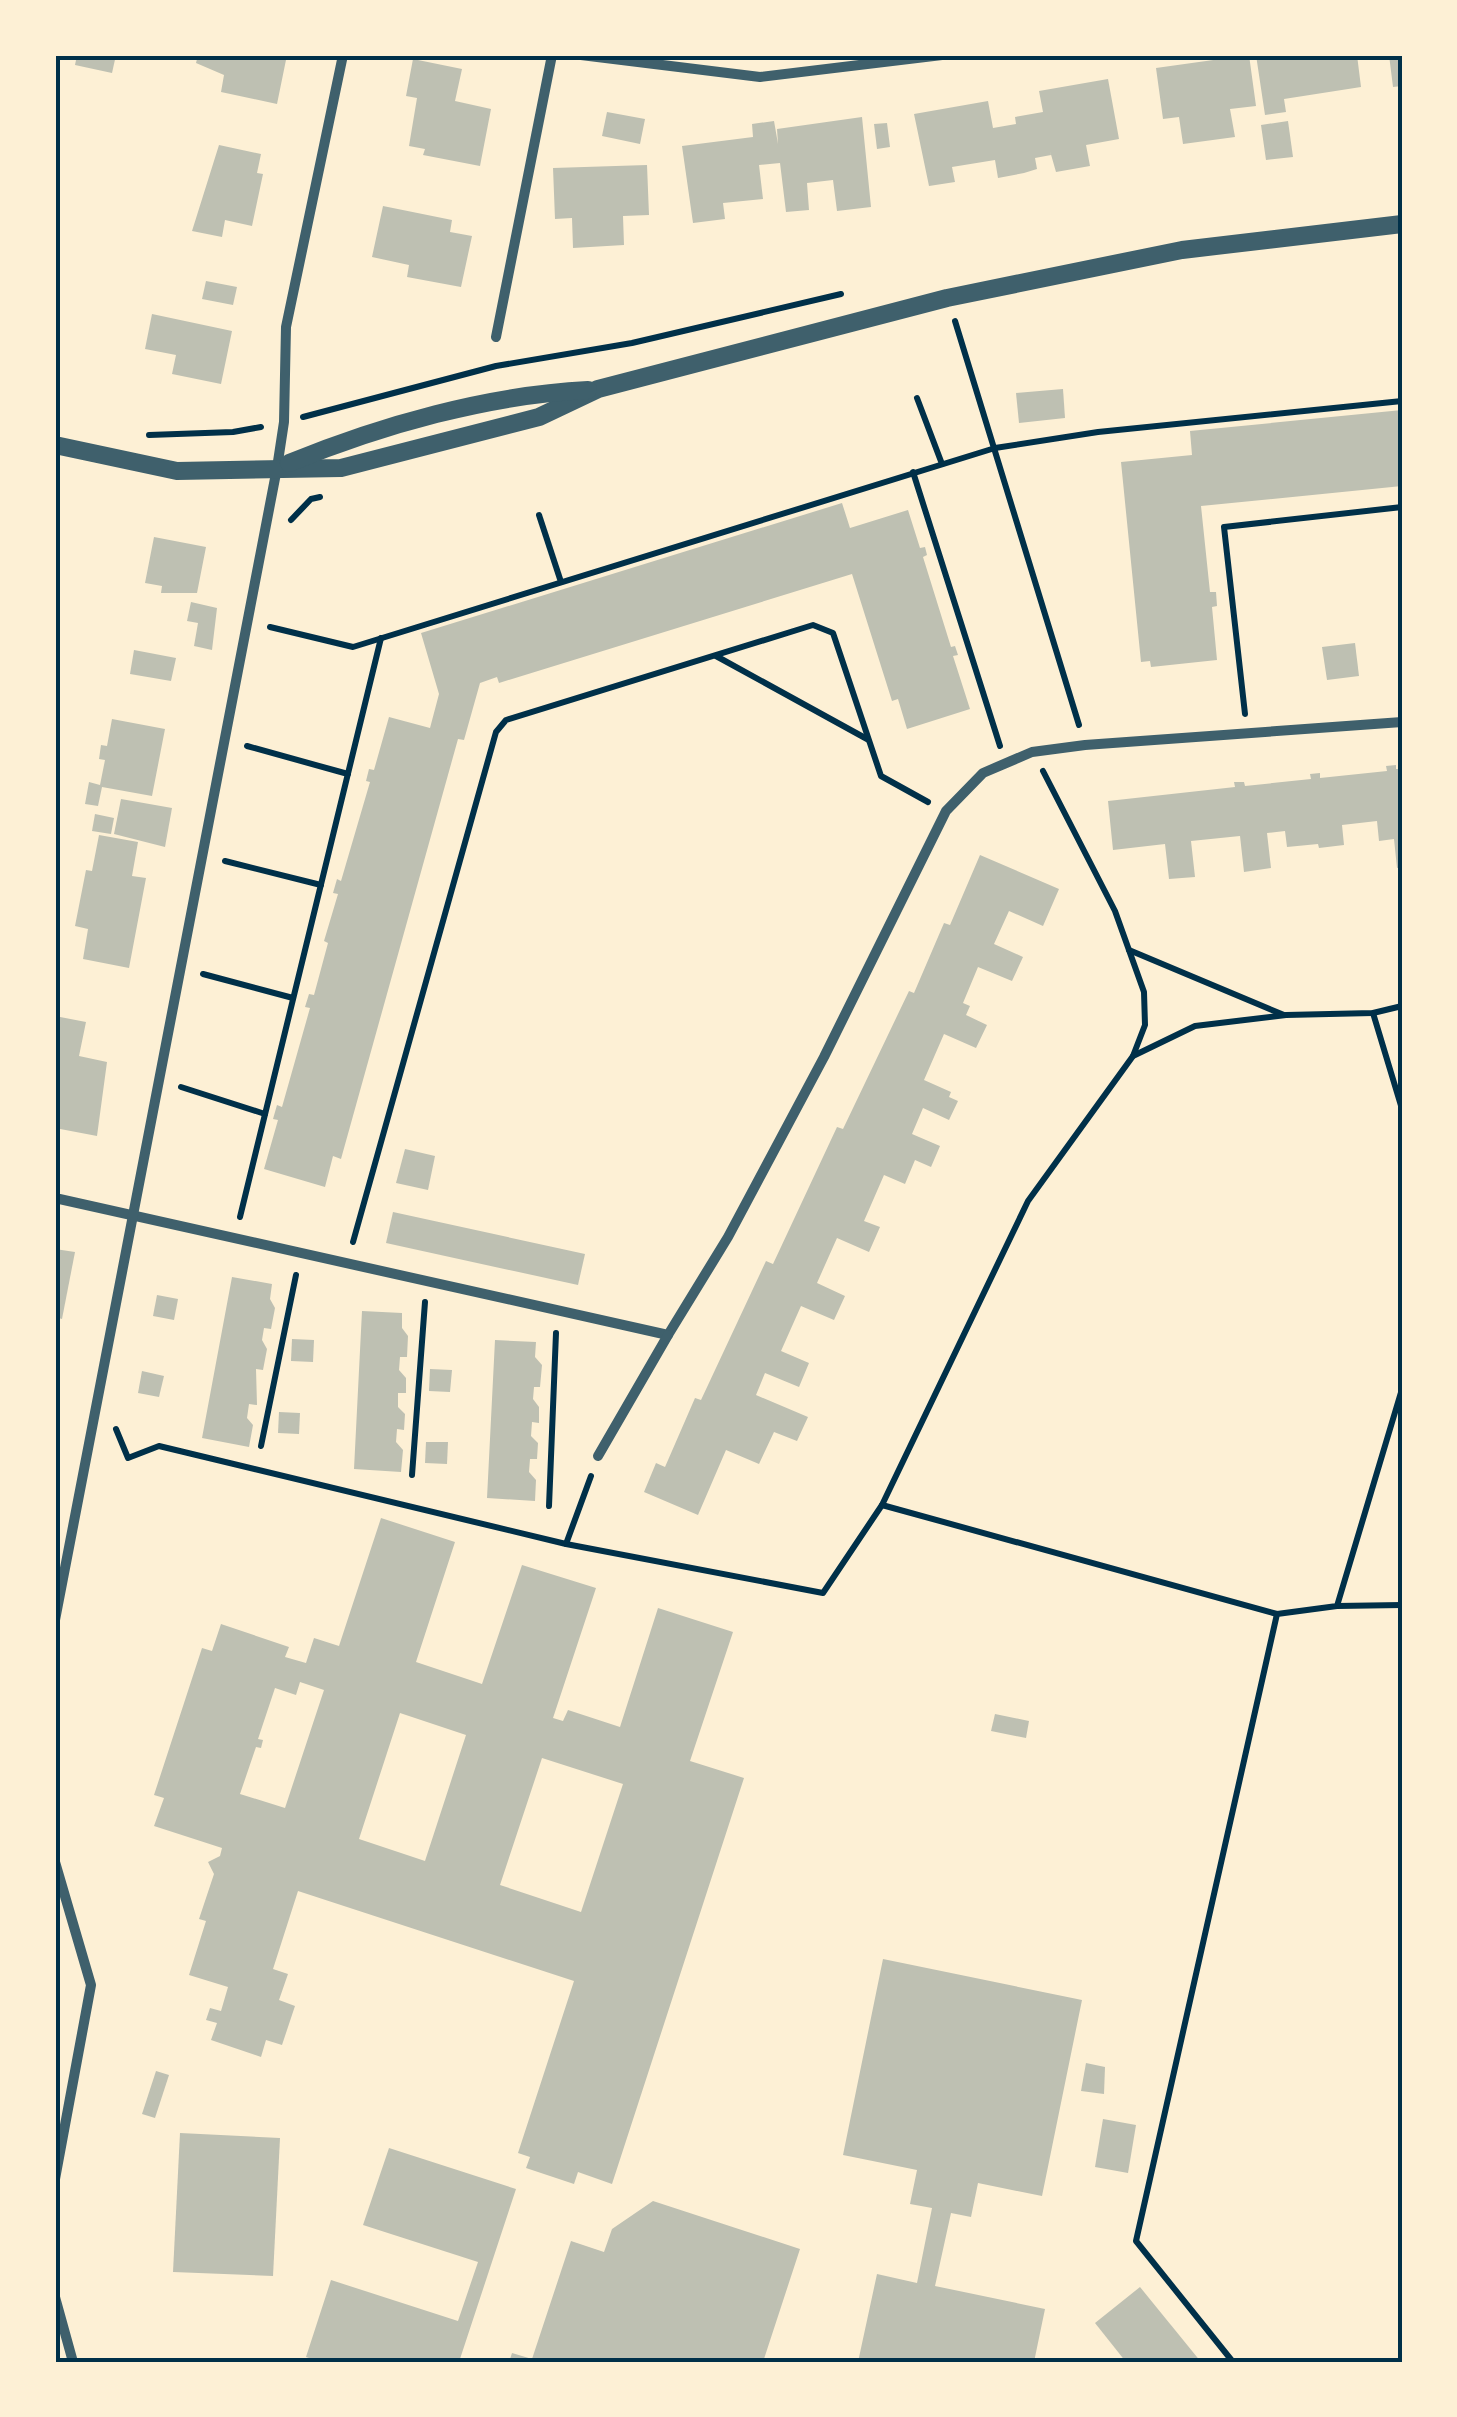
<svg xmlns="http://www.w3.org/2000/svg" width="1457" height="2417" viewBox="0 0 1457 2417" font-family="Raleway,sans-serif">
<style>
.building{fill:#bec0b2;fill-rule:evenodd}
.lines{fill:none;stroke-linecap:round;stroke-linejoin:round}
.path{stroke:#003049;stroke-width:6}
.minor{stroke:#3f606c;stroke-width:10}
.tertiary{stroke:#3f606c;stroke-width:18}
.neatline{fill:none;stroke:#003049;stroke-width:4}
</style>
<rect width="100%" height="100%" fill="#fdf0d5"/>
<!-- building -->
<g class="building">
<polygon points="77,55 116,55 112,73 75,65"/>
<polygon points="198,55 287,55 277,104 221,92 224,75 196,63"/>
<polygon points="1249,55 1256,106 1230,109 1235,137 1183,144 1179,117 1163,119 1156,68"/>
<polygon points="1256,55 1357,55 1361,87 1284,99 1286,112 1265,115"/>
<polygon points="1389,55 1402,55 1402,86 1393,87"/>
<polygon points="413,59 462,69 455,101 491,109 480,166 423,155 425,149 409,146 417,98 406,96"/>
<polygon points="1108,79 1119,139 1086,145 1090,166 1056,172 1050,151 1051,155 1035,158 1037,169 1024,173 998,178 995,160 952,167 955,182 929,186 914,114 988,101 993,128 1016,124 1015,117 1043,112 1039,91"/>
<polygon points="607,112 645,119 640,144 602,136"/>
<polygon points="862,117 871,207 837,211 833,180 807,183 809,210 786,212 780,163 759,165 763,199 723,203 725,219 693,223 682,146 753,137 752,124 774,121 778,144 777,129"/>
<polygon points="1288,121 1293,157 1266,160 1261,125"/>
<polygon points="887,123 890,147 877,149 874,124"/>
<polygon points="219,145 261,154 257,173 263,174 252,226 225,220 222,237 192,231"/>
<polygon points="647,165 649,215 623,216 624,245 573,248 572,218 555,219 553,168"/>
<polygon points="383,206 452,220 450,232 472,236 461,287 407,277 409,265 372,257"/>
<polygon points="206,281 237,287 233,305 202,299"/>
<polygon points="152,314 232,331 221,384 172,374 176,355 145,349"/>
<polygon points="1063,389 1065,418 1019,423 1016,393"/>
<polygon points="1402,410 1402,486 1201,506 1210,592 1216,592 1217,606 1212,607 1217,660 1151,667 1150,661 1141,662 1121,462 1192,455 1190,431"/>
<polygon points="842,503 850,528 908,510 920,548 925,547 927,555 923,557 951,647 955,646 958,655 953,656 970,709 907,729 898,699 892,701 852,574 499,683 497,677 480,683 464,740 458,739 341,1159 333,1156 325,1187 264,1169 278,1120 273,1119 277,1105 282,1107 310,1008 305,1007 309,994 314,995 328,943 324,941 338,894 333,893 337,879 341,881 370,782 366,781 369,769 374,770 389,717 430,728 439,694 421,633"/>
<polygon points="154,537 206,547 197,593 161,593 162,586 145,583"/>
<polygon points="191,602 217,608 212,650 194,646 198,623 187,621"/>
<polygon points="1355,643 1359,676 1327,680 1322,647"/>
<polygon points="134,650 176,658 171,681 130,674"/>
<polygon points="112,719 165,729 152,796 102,787 98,806 85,804 89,782 100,785 105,760 99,759 101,745 107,746"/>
<polygon points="1396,765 1396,769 1402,769 1402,867 1397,868 1394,839 1379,841 1377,821 1342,825 1344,845 1319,848 1318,844 1287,847 1285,831 1267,833 1271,868 1244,872 1240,836 1191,841 1195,877 1169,879 1165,844 1113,850 1108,801 1235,787 1234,782 1244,782 1245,786 1311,779 1310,774 1320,773 1320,778 1387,771 1386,766"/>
<polygon points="121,799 172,808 165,847 114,834"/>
<polygon points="95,814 114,818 111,834 92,831"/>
<polygon points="99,835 138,842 132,876 146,878 129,968 83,959 88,929 75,926 86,870 92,871"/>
<polygon points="980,855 1059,889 1043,926 1009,911 994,944 1023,957 1012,981 978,967 963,1003 970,1006 966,1015 987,1025 976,1048 944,1034 924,1080 951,1092 949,1097 958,1101 949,1120 923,1108 912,1134 940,1146 931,1167 915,1160 905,1184 884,1175 864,1221 880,1227 869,1252 837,1238 817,1283 845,1296 834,1320 801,1306 781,1351 809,1363 799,1387 765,1373 756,1395 808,1417 797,1441 774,1432 759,1464 726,1450 698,1515 644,1492 656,1463 665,1467 695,1398 701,1400 766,1261 773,1264 837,1127 843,1129 909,991 914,993 944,923 950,925"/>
<polygon points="55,1016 86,1022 79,1056 107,1062 97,1136 55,1128"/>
<polygon points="405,1149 435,1156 428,1190 396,1183"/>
<polygon points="393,1212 585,1254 578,1285 386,1243"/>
<polygon points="55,1249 75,1252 62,1319 55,1317"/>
<polygon points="232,1277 272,1284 270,1299 275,1308 271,1329 264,1328 262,1340 267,1349 263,1370 256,1369 257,1405 249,1404 247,1418 253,1425 249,1447 202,1438"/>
<polygon points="157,1295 178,1299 174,1320 153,1316"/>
<polygon points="362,1311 402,1313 402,1328 408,1336 407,1357 400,1357 399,1370 406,1378 406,1393 398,1393 398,1407 405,1414 404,1430 397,1429 396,1442 403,1450 401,1472 354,1469"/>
<polygon points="292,1339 314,1340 313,1362 291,1361"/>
<polygon points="495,1340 536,1342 535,1357 542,1365 540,1387 534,1387 533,1399 539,1407 539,1423 532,1422 531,1436 538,1443 537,1459 530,1459 529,1472 536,1480 535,1501 487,1498"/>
<polygon points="430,1369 452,1370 450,1392 429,1391"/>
<polygon points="142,1371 164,1376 159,1397 138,1393"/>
<polygon points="279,1412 300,1413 299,1434 278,1433"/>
<polygon points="426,1442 448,1442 447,1464 425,1463"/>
<path d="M381 1518 455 1542 416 1662 482 1684 522 1565 596 1588 553 1718 563 1721 568 1710 620 1727 658 1608 733 1632 690 1761 744 1778 612 2184 578 2172 574 2184 526 2168 530 2157 518 2153 574 1981 298 1891 273 1969 288 1974 279 2000 295 2006 282 2045 266 2040 261 2057 211 2040 217 2023 206 2020 210 2008 221 2011 228 1987 189 1975 206 1921 199 1919 214 1874 208 1862 220 1856 222 1848 154 1826 164 1798 154 1795 202 1648 212 1651 221 1624 289 1647 285 1657 306 1663 314 1638 339 1646ZM300 1682 324 1690 285 1808 240 1794 256 1747 261 1748 263 1740 258 1739 275 1688 296 1695ZM400 1713 466 1735 425 1861 359 1839ZM542 1758 623 1784 581 1912 500 1885Z"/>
<polygon points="995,1714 1029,1721 1026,1738 991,1731"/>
<polygon points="883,1959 1082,2000 1042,2196 978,2183 971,2217 951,2213 935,2286 1045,2309 1034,2362 858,2362 877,2274 917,2283 932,2208 910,2204 917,2170 843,2155"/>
<polygon points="1086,2063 1105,2067 1104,2094 1081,2091"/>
<polygon points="156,2071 169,2075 155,2118 142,2114"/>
<polygon points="1103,2119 1136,2125 1128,2173 1095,2167"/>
<polygon points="180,2133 280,2138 273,2276 173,2272"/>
<polygon points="389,2148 516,2189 459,2362 321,2362 306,2357 331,2280 458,2321 478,2262 363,2225"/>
<polygon points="653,2201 800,2249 763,2362 509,2362 512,2353 532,2359 571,2241 604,2252 612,2229"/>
<polygon points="1140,2287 1201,2362 1126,2362 1095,2323"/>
</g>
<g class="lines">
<!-- path -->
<g class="path">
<polyline points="955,321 1079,725"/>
<polyline points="917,398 942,464"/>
<polyline points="303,417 496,366 632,343 841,294"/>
<polyline points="149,435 233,432 261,427"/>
<polyline points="913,472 1000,746"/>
<polyline points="539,515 561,582"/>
<polyline points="291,520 311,499 320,497"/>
<polyline points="270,627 353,647 995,448 1098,432 1402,401"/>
<polyline points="716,656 867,739"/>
<polyline points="1245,714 1224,527 1402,507"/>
<polyline points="247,746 348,774"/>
<polyline points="1043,771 1115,911 1144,992 1145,1025 1133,1056"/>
<polyline points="225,861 321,885"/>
<polyline points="1129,950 1284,1015"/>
<polyline points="203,974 293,998"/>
<polyline points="1373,1013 1402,1109"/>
<polyline points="181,1087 265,1114"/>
<polyline points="240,1217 381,638"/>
<polyline points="353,1242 496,732 506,720 813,625 833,633 881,776 928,802"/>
<polyline points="116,1429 128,1458 159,1446 566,1544"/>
<polyline points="261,1446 296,1275"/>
<polyline points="412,1475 425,1302"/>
<polyline points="591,1476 566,1544 823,1593 882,1505 1277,1614"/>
<polyline points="882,1505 1028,1201 1133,1056 1195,1026 1286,1015 1373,1013 1402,1006"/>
<polyline points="549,1506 556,1333"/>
<polyline points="1337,1606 1402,1605"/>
<polyline points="1233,2362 1136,2241 1277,1614 1337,1606 1402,1389"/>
</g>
<!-- minor -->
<g class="minor">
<polyline points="581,55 760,77 942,55"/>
<polyline points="496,337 552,55"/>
<polyline points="55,1198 668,1335 728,1237 824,1057 946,811 983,773 1032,752 1085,745 1402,722"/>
<polyline points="598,1456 668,1335"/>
<polyline points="55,1620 277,468 284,422 286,327 343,55"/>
<polyline points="55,1862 91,1985 55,2179"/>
<polyline points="55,2297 73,2362"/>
</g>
<!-- tertiary -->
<g class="tertiary">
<polyline points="55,445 177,471 341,468 539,417 598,389 947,298 1182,250 1402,224"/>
<path d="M289 463C382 425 488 395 588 390"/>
</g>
</g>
<!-- border -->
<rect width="1457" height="2417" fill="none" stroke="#fdf0d5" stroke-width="115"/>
<rect x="58" y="58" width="1342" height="2302" class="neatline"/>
</svg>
